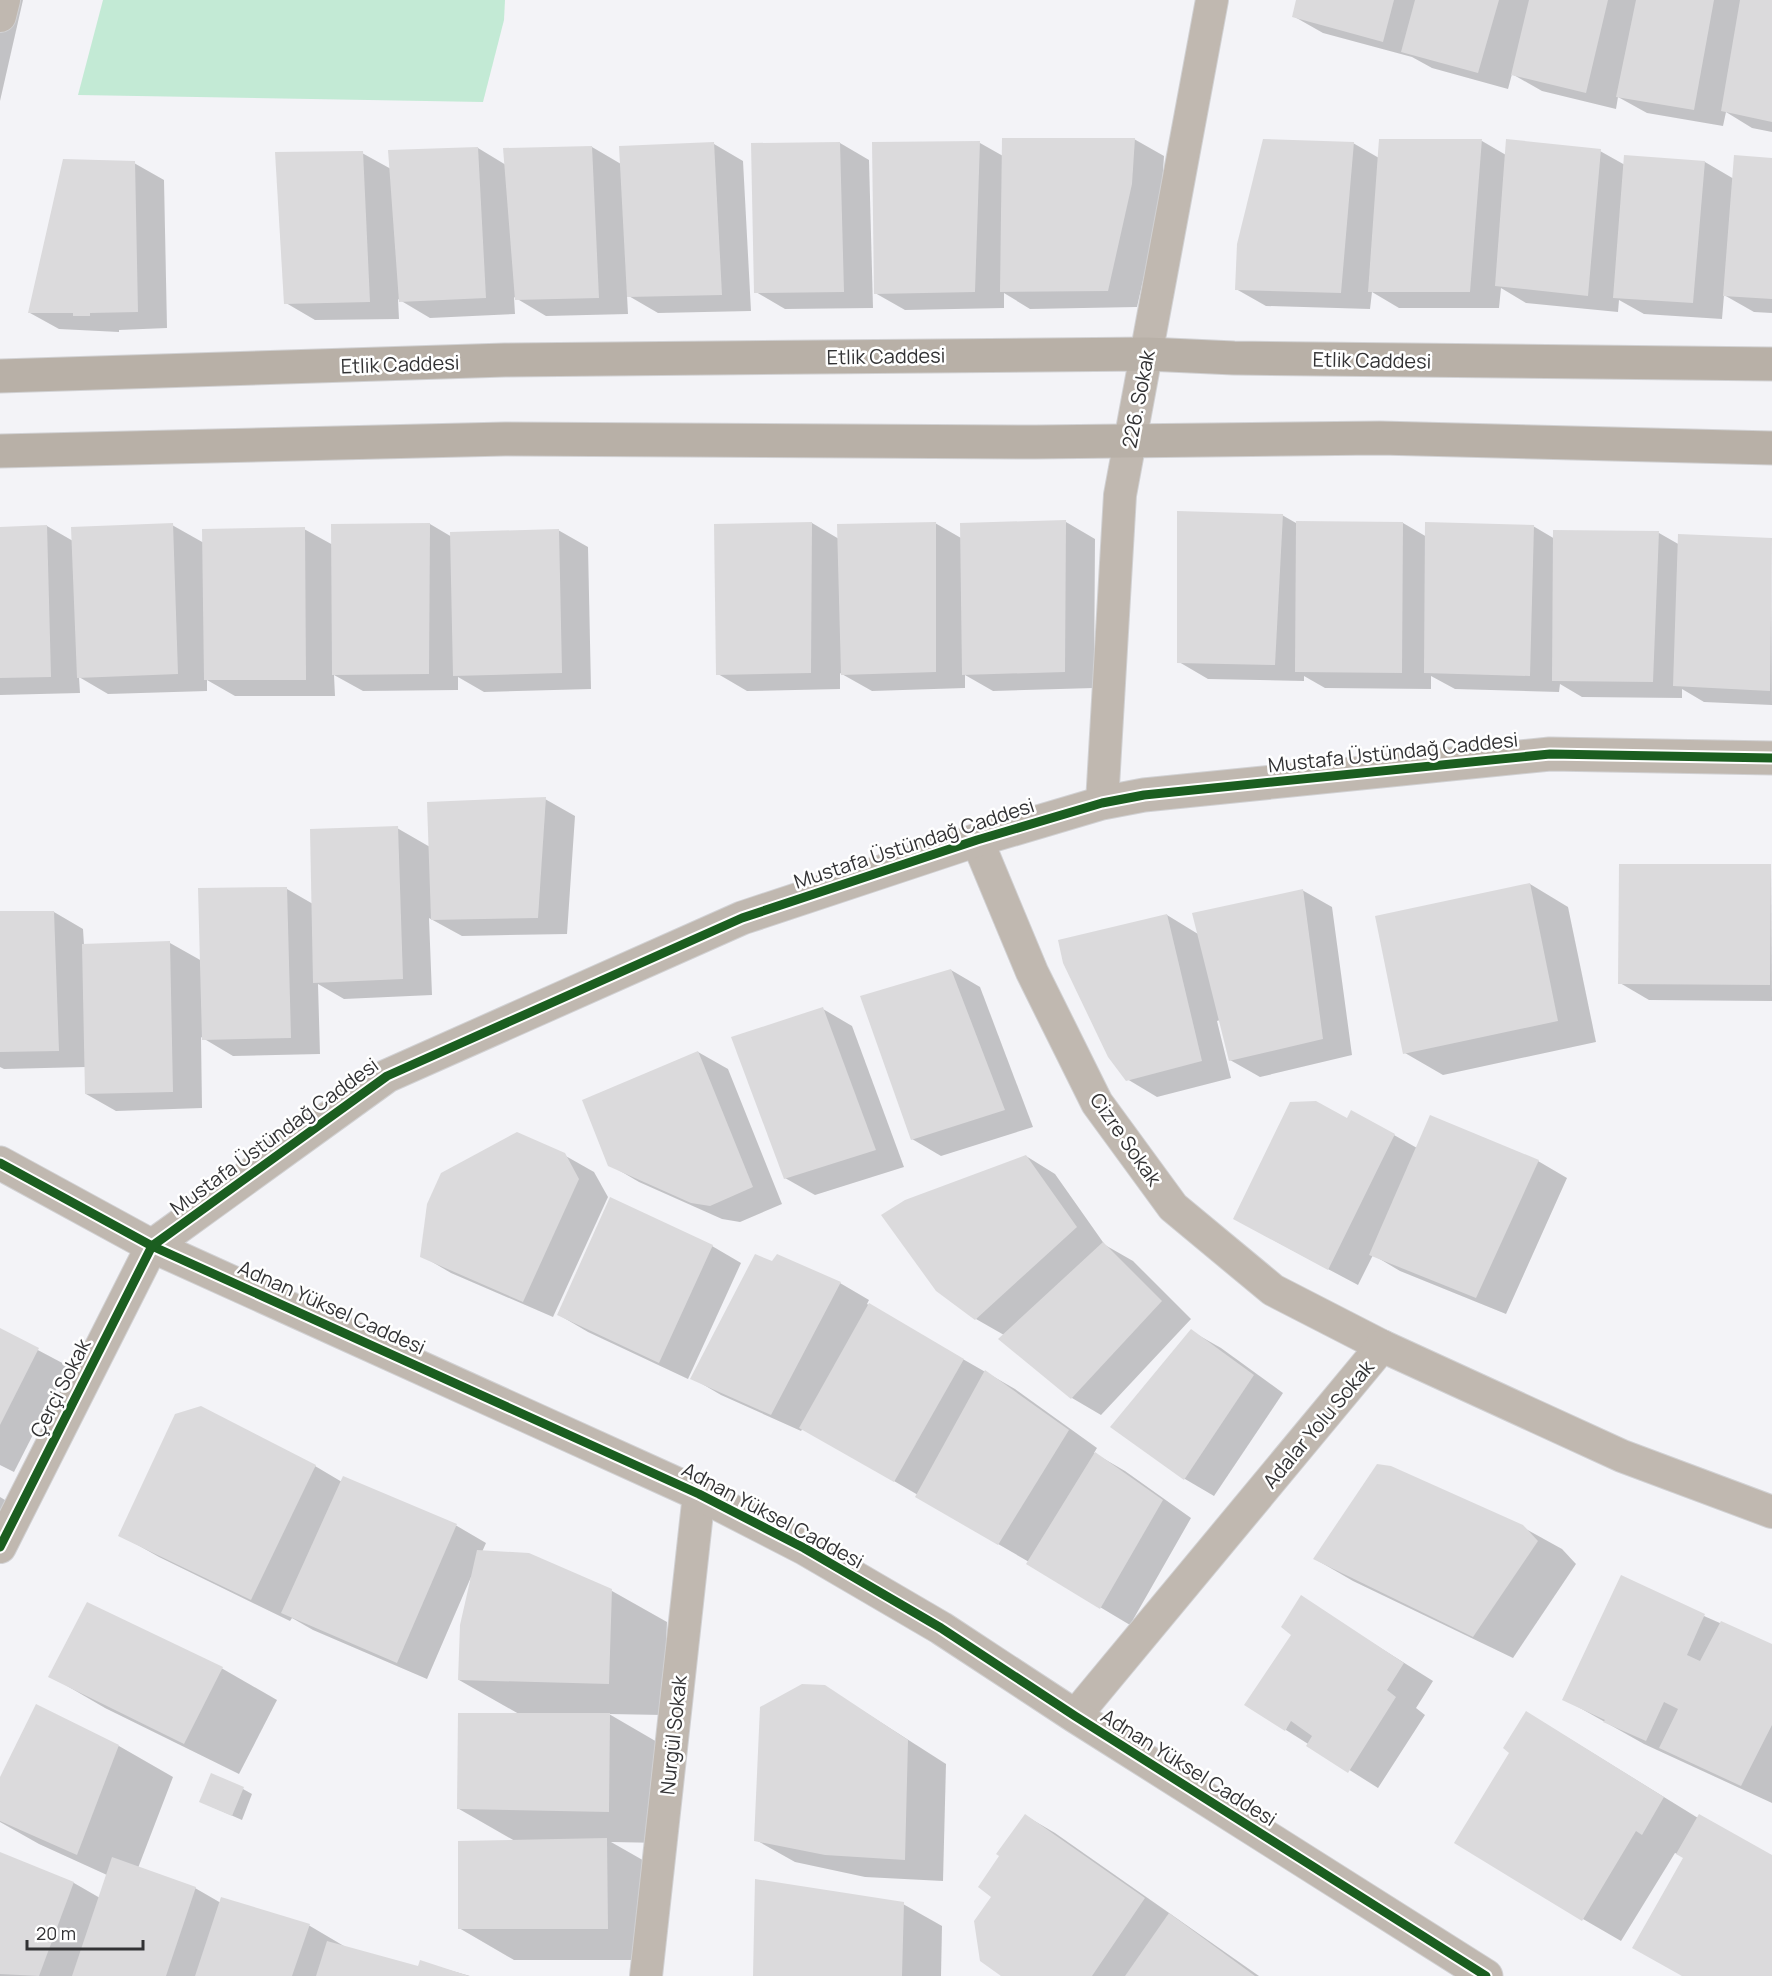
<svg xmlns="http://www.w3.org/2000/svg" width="1772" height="1976" viewBox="0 0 1772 1976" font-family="Manrope,sans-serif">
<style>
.green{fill:#c3ead5}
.shadow{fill:#0003}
.building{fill:#dbdadc}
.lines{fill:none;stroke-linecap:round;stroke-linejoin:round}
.minor-casing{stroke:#d1d1d3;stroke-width:34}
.tertiary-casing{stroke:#d1d1d3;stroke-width:35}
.primary-casing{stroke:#d1d1d3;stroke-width:35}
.minor{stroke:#c0b8b0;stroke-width:32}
.tertiary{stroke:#c0b8b0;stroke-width:33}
.primary{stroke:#b8b0a7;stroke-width:33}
.cycleway-casing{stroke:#fff;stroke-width:13}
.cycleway{stroke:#1b5e20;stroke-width:9}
.labels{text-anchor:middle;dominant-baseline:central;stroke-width:5;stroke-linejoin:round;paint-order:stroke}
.street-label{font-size:20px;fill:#323234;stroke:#fff}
</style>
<rect width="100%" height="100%" fill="#f3f3f7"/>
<!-- green -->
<polygon class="green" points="103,0 505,0 504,20 483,102 78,95"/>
<!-- shadow -->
<g class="shadow">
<polygon points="0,0 23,0 0,101"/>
<polygon points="1298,0 1772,0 1772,132 1752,128 1726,112 1723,126 1647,113 1618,97 1616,109 1542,91 1512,74 1508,89 1432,68 1412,57 1323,33 1293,16"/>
<polygon points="1134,139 1164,156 1161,201 1137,307 1030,309 1004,293 1004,308 905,310 875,293 874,144 980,143 1003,156"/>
<polygon points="1482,141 1506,155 1600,151 1625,165 1705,162 1734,179 1772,160 1772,313 1754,312 1724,295 1722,319 1644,314 1619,300 1618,312 1526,303 1501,288 1499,308 1399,308 1372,292 1370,309 1266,306 1236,289 1353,143 1379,158"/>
<polygon points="840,143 869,160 873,308 785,309 756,292"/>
<polygon points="714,144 743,161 751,311 658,313 627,295 628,314 546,316 514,297 515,314 430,318 398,299 399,319 315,320 286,303 362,153 391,169 478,148 506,165 592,147 621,164"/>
<polygon points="134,163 164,180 167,328 119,330 119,332 59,329 30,313"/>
<polygon points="1282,515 1296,523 1403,523 1427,537 1533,526 1555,539 1659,533 1680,545 1771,540 1772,705 1704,702 1682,689 1682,698 1582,697 1560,684 1559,692 1455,689 1431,676 1431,689 1325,688 1304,676 1304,681 1208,679 1179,662"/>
<polygon points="1066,522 1095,539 1094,688 993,691 965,675 965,688 872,691 840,673 840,689 747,691 718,674 812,523 839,539 935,523 961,538"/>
<polygon points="430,524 452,537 558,530 588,547 591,689 484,692 458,677 458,690 363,691 334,675 335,696 235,696 207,680 207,691 108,694 79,677 80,693 0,695 0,528 47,526 73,541 172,525 204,543 304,529 333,545"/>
<polygon points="545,799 575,816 567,934 462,936 429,918 432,995 344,999 318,984 320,1054 233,1056 201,1037 202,1108 116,1111 86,1094 86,1067 4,1069 0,1067 0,912 54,912 83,929 84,945 170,943 202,961 287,889 313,904 397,828 430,847"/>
<polygon points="1771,866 1772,1001 1649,1000 1620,983"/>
<polygon points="1530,884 1568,907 1596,1042 1443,1075 1405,1053"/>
<polygon points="1302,890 1332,907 1352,1055 1260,1077 1230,1060 1220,1020 1217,1021 1231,1078 1157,1097 1127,1079 1167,915 1198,934"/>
<polygon points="951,970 980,987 1033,1127 941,1156 912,1139"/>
<polygon points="823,1009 852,1026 904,1167 815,1195 785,1178"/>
<polygon points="698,1052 728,1069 782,1204 740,1222 722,1219 639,1182 610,1165"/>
<polygon points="1394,1135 1417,1148 1538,1161 1567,1178 1506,1314 1400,1271 1373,1255 1358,1285 1264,1235"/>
<polygon points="564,1155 594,1172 608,1197 553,1317 451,1273 422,1256"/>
<polygon points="1026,1156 1055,1174 1105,1245 1133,1261 1191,1319 1101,1415 1072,1398 1004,1335 976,1319"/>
<polygon points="712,1246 741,1263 688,1379 588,1332 559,1315"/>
<polygon points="840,1283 869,1300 867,1304 1015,1389 1097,1448 1094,1453 1125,1471 1191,1518 1130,1625 1028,1564 1029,1562 917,1497 918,1495 803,1428 801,1431 721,1395 692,1378"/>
<polygon points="0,1330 68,1366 14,1472 0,1465"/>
<polygon points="1191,1331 1221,1348 1283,1393 1214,1496 1185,1479 1112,1427"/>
<polygon points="315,1466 342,1482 344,1478 457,1526 486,1543 482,1552 612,1591 667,1622 663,1715 609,1714 664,1746 663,1843 611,1842 662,1871 662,1960 514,1960 459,1928 515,1841 459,1809 519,1714 459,1680 471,1577 427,1679 313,1630 292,1618 290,1621 159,1557 120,1535"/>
<polygon points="0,1497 10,1503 0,1523"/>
<polygon points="1522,1527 1562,1549 1576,1564 1513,1658 1353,1581 1315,1559"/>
<polygon points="1301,1598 1433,1681 1416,1708 1425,1715 1378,1788 1286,1730"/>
<polygon points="87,1604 223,1669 277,1700 239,1774 105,1708 50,1676"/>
<polygon points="1704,1616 1772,1646 1772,1803 1644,1744 1564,1699"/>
<polygon points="824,1686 946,1764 943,1881 865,1877 795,1862 756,1840"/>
<polygon points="1565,1736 1698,1818 1772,1857 1772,1976 1683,1976 1685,1857 1675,1853 1621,1941 1583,1919"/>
<polygon points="119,1746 173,1777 138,1868 195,1888 221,1903 222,1899 310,1926 349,1949 419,1968 421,1962 470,1976 0,1976 0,1854 74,1883 100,1898 107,1875 39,1844 0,1822 0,1780"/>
<polygon points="243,1789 252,1794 242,1820 201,1802"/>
<polygon points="1026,1816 1055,1833 1259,1976 1004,1976 993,1897"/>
<polygon points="903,1904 942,1926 941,1976 754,1976"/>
</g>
<!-- building -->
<g class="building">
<polygon points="1296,0 1394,0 1383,42 1292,17"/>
<polygon points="1415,0 1499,0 1478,73 1401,52"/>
<polygon points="1529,0 1608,0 1586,93 1511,75"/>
<polygon points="1636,0 1714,0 1694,110 1616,97"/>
<polygon points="1740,0 1772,0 1772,122 1721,111"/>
<polygon points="1002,138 1135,138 1132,184 1108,291 1000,292"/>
<polygon points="1263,139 1354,142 1341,293 1235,290 1237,244"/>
<polygon points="1379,139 1482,139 1470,292 1368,292"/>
<polygon points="1506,139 1601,149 1588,296 1495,286"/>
<polygon points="980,141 975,292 874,294 872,142"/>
<polygon points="714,142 722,295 627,297 619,146"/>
<polygon points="840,142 844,292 754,293 751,143"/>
<polygon points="592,146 599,298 515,300 503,148"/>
<polygon points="478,147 486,298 399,302 388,150"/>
<polygon points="363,151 370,302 284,304 275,152"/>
<polygon points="1624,155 1705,161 1693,303 1613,298"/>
<polygon points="1734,155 1772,158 1772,299 1723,296"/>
<polygon points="63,159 135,161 138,312 90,313 90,316 73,316 73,313 28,313"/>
<polygon points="1177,511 1283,514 1275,665 1177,663"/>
<polygon points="1066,520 1065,672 962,675 960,523"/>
<polygon points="1296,521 1403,522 1402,673 1295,672"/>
<polygon points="812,522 811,673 716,675 714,524"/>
<polygon points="936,522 936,672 841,675 837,524"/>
<polygon points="1425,522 1534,525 1530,676 1424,673"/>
<polygon points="173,523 178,674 77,678 71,527"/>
<polygon points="430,523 429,674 332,675 331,524"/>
<polygon points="47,525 51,677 0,678 0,527"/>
<polygon points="305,527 306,680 204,680 202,529"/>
<polygon points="559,529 562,673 453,676 450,532"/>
<polygon points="1553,530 1659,531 1653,682 1552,681"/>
<polygon points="1678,534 1772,538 1770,691 1673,686"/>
<polygon points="546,797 538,918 431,920 427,802"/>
<polygon points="398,826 403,979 313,983 310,829"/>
<polygon points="1619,864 1771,864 1770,985 1618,984"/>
<polygon points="1530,883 1558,1021 1403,1054 1375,916"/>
<polygon points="287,887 291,1038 202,1040 198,888"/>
<polygon points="1303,889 1323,1039 1229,1061 1192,913"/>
<polygon points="0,911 54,911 59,1051 0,1052"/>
<polygon points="1167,914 1202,1061 1126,1081 1108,1057 1063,963 1058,940"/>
<polygon points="170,941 173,1092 85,1094 82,944"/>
<polygon points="951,969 1005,1110 911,1140 860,996"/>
<polygon points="823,1007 876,1150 784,1179 731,1037"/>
<polygon points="698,1051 753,1187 710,1206 691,1203 608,1166 582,1100"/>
<polygon points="1316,1101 1347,1118 1351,1110 1395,1134 1328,1270 1233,1219 1290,1102"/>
<polygon points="1430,1115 1539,1160 1476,1298 1369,1255"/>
<polygon points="517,1132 565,1153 579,1179 523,1302 420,1257 427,1204 441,1173"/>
<polygon points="1026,1155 1077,1227 975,1320 936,1291 881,1215 905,1200"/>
<polygon points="610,1197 713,1245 659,1363 557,1315"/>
<polygon points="1103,1242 1162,1301 1071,1399 998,1339"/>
<polygon points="755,1254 772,1261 777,1254 841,1282 771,1415 690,1379"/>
<polygon points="869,1303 964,1359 894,1482 799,1428"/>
<polygon points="0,1328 39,1348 0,1425"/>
<polygon points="1191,1329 1254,1375 1184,1480 1110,1427"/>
<polygon points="985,1370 1069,1430 998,1545 915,1497"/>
<polygon points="201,1406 316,1465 251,1600 118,1536 175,1414"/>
<polygon points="1095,1452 1163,1500 1100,1609 1026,1564"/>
<polygon points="1377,1464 1391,1466 1523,1525 1538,1541 1473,1637 1313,1559"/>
<polygon points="343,1476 457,1524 397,1663 281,1613"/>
<polygon points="477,1550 529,1553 612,1589 609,1684 458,1680 460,1625"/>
<polygon points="1621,1575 1705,1614 1687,1655 1700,1661 1721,1621 1772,1644 1772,1725 1741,1786 1659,1748 1678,1709 1664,1702 1646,1741 1603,1722 1605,1720 1562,1700"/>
<polygon points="1301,1595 1404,1663 1387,1690 1396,1697 1348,1773 1306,1746 1312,1736 1291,1721 1285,1731 1244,1705 1291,1635 1281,1627"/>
<polygon points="87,1602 223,1667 184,1744 48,1677"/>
<polygon points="802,1684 825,1685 908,1740 905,1860 825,1855 754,1841 760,1707"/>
<polygon points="36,1704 119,1745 77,1855 0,1821 0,1777"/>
<polygon points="1526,1711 1664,1797 1642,1835 1636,1831 1582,1921 1454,1843 1509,1753 1503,1748"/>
<polygon points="458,1713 610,1713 609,1812 457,1809"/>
<polygon points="211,1773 244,1787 232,1816 199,1802"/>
<polygon points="1025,1814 1145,1898 1092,1976 1001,1976 980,1961 974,1921 991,1897 978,1887 999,1856 996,1854"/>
<polygon points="1699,1814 1772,1855 1772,1976 1682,1976 1632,1948 1683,1858 1676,1854"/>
<polygon points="607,1838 608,1929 458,1929 458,1841"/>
<polygon points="0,1852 74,1882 39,1976 0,1974"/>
<polygon points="112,1857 196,1887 166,1976 72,1976"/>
<polygon points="755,1879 904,1902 902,1976 753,1976"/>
<polygon points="221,1897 310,1924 292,1976 195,1976"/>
<polygon points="1169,1913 1255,1976 1125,1976"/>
<polygon points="327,1941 418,1966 420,1960 469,1976 316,1976"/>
</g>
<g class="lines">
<defs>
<g id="minor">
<polyline points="0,16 4,0"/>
<polyline points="1102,803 1120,495 1212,0"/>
<polyline points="977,840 1032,972 1097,1103 1173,1207 1273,1290 1382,1346"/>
<polyline points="0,1547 152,1246"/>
<polyline points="1075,1716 1382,1346 1622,1456 1772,1512"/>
<polyline points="646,1976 699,1494"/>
</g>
<g id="tertiary">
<polyline points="0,1163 152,1246 699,1494 804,1548 941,1628 1075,1716 1486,1976"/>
<polyline points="152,1246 387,1076 742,918 977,840 1102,803 1144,795 1550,754 1772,758"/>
</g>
<g id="primary">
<polyline points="0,376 505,360 1147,354 1234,358 1772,364"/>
<polyline points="0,451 505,439 1036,442 1380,438 1772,448"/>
</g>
</defs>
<!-- minor casing -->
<use href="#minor" class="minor-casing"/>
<!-- tertiary casing -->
<use href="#tertiary" class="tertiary-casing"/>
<!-- primary casing -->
<use href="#primary" class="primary-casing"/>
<!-- minor -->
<use href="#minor" class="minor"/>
<!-- tertiary -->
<use href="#tertiary" class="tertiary"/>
<!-- primary -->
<use href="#primary" class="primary"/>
<defs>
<g id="cycleway">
<polyline points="0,1163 152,1246 699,1494 804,1548 941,1628 1075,1716 1486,1976"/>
<polyline points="0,1547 152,1246 387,1076 742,918 977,840 1102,803 1144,795 1550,754 1772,758"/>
</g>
</defs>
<!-- cycleway casing -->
<use href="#cycleway" class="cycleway-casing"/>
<!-- cycleway -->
<use href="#cycleway" class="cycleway"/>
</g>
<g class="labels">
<!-- street labels -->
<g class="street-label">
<text transform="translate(886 356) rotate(-1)">Etlik Caddesi</text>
<text transform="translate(1372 360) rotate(1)">Etlik Caddesi</text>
<text transform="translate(400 364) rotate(-2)">Etlik Caddesi</text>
<text transform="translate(1138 399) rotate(-79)">226. Sokak</text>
<text transform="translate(1393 752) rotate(-6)">Mustafa Üstündağ Caddesi</text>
<text transform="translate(914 843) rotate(-18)">Mustafa Üstündağ Caddesi</text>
<text transform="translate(274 1136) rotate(-36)">Mustafa Üstündağ Caddesi</text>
<text transform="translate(1126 1139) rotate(55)">Cizre Sokak</text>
<text transform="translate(332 1307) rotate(24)">Adnan Yüksel Caddesi</text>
<text transform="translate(60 1388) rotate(-63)">Çerçi Sokak</text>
<text transform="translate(1318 1424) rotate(-50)">Adalar Yolu Sokak</text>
<text transform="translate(773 1515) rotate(28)">Adnan Yüksel Caddesi</text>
<text transform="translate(673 1735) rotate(-84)">Nurgül Sokak</text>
<text transform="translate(1189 1767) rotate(32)">Adnan Yüksel Caddesi</text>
</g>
</g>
<!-- scale -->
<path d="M27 1940v9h116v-9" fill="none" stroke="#323234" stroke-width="3"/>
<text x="36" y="1940" font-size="18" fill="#323234" stroke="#ffffff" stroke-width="4.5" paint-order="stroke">20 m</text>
</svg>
